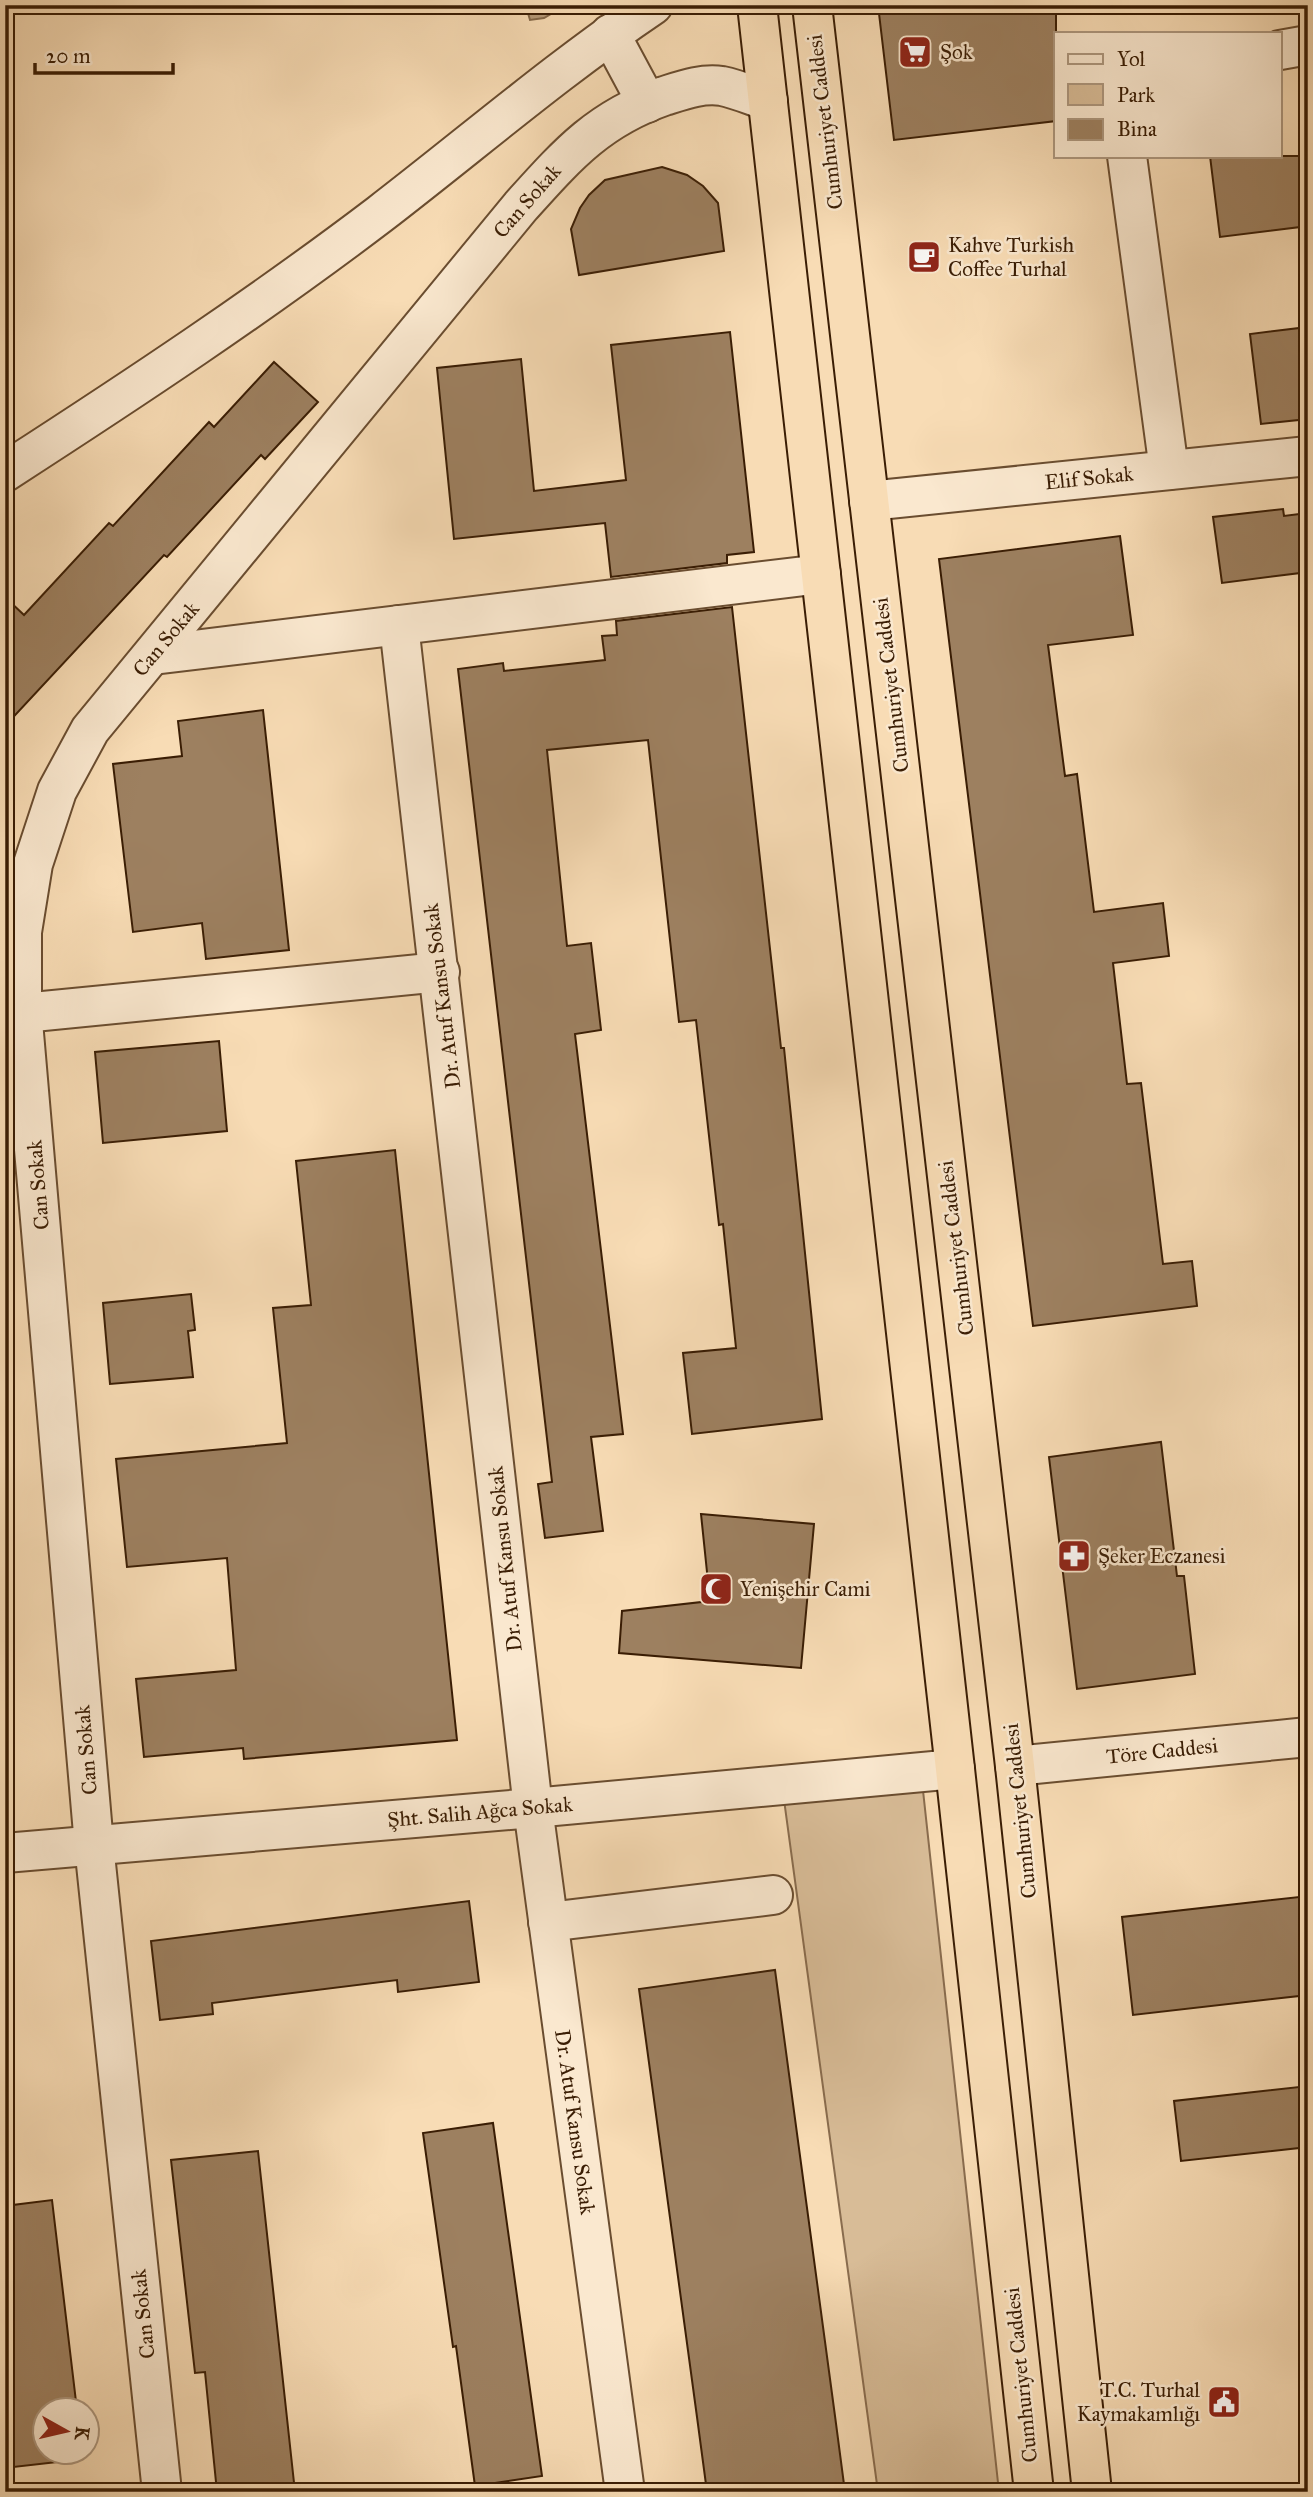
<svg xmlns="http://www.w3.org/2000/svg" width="1313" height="2497" viewBox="0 0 1313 2497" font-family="'IM FELL Great Primer',serif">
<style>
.green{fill:#d8bc97;stroke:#896c4e;stroke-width:2}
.water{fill:#b79b79;stroke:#85694a;stroke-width:2}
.building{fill:#9d8060;stroke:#3a1d04;stroke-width:2}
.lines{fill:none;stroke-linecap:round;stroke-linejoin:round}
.minor-casing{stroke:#6a4d30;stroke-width:42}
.highway-casing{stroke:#3a1d04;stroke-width:42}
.minor{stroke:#fae8cf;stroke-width:38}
.highway{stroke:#f8dcb5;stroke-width:38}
.labels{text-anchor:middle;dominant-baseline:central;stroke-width:5;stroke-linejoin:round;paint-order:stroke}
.poi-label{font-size:21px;fill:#3a1d04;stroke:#fae8cf;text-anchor:start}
.street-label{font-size:21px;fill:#3a1d04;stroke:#fae8cf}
</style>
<rect width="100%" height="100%" fill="#f8dcb5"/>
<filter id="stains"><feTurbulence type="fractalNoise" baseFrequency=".00286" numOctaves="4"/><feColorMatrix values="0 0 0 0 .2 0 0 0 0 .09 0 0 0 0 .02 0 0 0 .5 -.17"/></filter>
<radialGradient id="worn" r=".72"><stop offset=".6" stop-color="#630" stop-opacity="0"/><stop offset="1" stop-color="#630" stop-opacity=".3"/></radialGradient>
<!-- green -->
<polygon class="green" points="921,1772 999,2492 878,2492 782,1785"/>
<!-- water -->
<polygon class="water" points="532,5 566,5 544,18 530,20 528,13"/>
<!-- building -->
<g class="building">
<polygon points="878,5 1056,5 1056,121 894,140"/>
<polygon points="1210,156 1308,156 1308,226 1220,237"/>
<polygon points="662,167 687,175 703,186 718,203 724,251 579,275 571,229 580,208 589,195 605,180"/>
<polygon points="1308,327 1308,419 1261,424 1250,334"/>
<polygon points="730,332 754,552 727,555 727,563 611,577 605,523 454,539 437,368 521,359 534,491 626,480 611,345"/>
<polygon points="274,362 318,402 265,459 261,455 167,557 164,555 5,726 5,597 24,615 109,523 113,526 209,422 214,427"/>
<polygon points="1283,509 1284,516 1308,513 1308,572 1222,583 1213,517"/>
<polygon points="1120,536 1133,635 1048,645 1065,776 1077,774 1094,912 1163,903 1169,956 1113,963 1127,1084 1141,1083 1163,1264 1192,1261 1197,1306 1033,1326 939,559"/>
<polygon points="732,607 781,1048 784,1048 822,1419 692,1434 683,1353 736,1348 723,1224 719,1225 696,1020 679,1022 648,740 547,750 567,946 591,943 601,1030 575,1034 623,1434 591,1437 603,1531 545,1538 538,1484 552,1482 458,669 503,663 504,671 605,660 602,636 617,635 616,621"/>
<polygon points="263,710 289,950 206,959 202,923 133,932 113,764 182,756 178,721"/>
<polygon points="219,1041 227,1131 103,1143 95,1052"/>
<polygon points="395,1150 457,1740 244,1759 243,1748 144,1757 136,1679 236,1670 227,1558 127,1567 116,1459 287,1443 273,1308 311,1305 296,1161"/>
<polygon points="191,1294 195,1330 188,1331 193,1377 110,1384 103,1303"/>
<polygon points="1161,1442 1177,1576 1184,1576 1195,1674 1077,1689 1049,1457"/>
<polygon points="701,1514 814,1524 801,1668 619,1653 622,1611 710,1601"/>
<polygon points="1308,1896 1308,1995 1133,2015 1122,1917"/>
<polygon points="469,1901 479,1982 398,1992 397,1980 212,2003 213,2014 160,2020 151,1941"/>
<polygon points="775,1970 835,2416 845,2492 707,2492 697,2417 639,1989"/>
<polygon points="1308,2086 1308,2147 1181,2161 1174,2101"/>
<polygon points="493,2123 542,2476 475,2486 456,2346 453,2347 423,2133"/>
<polygon points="258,2151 295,2492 217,2492 205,2372 195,2373 171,2160"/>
<polygon points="52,2200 77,2410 46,2410 46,2452 82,2452 83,2459 5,2468 5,2206"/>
</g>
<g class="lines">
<defs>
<g id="minor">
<polyline points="610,34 647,103"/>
<polyline points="1280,50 1308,45"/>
<polyline points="1127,156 1169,470"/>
<path d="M5 472C132 390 259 306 380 214 471 144 558 69 653 5"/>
<polyline points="869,501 1308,456"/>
<polyline points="399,625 533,1808 625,2492"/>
<polyline points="153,655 821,574"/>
<polyline points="23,1013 440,972"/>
<polyline points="1015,1766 1308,1737"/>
<polyline points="5,1853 533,1808 955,1769"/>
<polyline points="548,1922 773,1895"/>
<path d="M162 2492 94 1845 22 1010V932L33 864 57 791 90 730 521 206C567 155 598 119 664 96 683 90 702 83 722 86 737 89 753 96 768 101"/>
</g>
<g id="highway">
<polyline points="757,5 955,1769 1034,2492"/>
<polyline points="812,5 1015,1766 1092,2492"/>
</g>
</defs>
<!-- minor casing -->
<use href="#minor" class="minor-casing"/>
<!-- highway casing -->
<use href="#highway" class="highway-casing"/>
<!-- minor -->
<use href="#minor" class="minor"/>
<!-- highway -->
<use href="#highway" class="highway"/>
</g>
<!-- icons -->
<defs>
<symbol id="supermarket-square" viewBox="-11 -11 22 22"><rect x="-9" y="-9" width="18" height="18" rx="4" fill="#8f2418" stroke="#fae8cf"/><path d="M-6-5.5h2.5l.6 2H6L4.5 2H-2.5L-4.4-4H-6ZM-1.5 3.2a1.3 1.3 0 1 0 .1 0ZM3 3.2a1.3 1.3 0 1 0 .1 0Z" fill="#fff"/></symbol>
<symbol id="cafe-square" viewBox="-11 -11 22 22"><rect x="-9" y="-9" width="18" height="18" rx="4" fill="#8f2418" stroke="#fae8cf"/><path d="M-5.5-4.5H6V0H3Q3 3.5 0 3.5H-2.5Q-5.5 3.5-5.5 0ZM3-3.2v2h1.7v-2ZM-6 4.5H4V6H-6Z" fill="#fff"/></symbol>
<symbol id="pharmacy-square" viewBox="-11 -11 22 22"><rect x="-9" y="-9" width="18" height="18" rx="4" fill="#8f2418" stroke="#fae8cf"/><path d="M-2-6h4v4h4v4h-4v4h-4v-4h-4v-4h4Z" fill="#fff"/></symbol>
<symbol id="mosque-square" viewBox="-11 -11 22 22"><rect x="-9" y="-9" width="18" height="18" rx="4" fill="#8f2418" stroke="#fae8cf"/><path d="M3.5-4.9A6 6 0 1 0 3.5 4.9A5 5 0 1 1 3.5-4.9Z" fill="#fff"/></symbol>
<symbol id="civic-square" viewBox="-11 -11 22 22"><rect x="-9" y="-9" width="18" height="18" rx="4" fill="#8f2418" stroke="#fae8cf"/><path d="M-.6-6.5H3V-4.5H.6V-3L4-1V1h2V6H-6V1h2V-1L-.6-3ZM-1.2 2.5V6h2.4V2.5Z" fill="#fff"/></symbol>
</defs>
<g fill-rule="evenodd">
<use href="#supermarket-square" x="896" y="33" width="38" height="38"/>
<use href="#cafe-square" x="905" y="238" width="38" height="38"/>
<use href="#pharmacy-square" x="1055" y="1537" width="38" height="38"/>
<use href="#mosque-square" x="697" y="1570" width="38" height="38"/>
<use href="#civic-square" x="1205" y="2383" width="38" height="38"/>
</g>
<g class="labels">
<!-- poi labels -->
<g class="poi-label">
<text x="940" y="52">Şok</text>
<text x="948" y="245">Kahve Turkish<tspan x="948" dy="24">Coffee Turhal</tspan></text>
<text x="1098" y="1556">Şeker Eczanesi</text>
<text x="740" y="1589">Yenişehir Cami</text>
<text x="1200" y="2390" text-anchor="end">T.C. Turhal<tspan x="1200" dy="24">Kaymakamlığı</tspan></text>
</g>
<!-- street labels -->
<g class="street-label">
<text transform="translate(825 122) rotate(-97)">Cumhuriyet Caddesi</text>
<text transform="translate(527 201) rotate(-49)">Can Sokak</text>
<text transform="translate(1089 478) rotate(-6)">Elif Sokak</text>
<text transform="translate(166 639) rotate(-50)">Can Sokak</text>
<text transform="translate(891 685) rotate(-97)">Cumhuriyet Caddesi</text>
<text transform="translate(442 996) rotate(-97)">Dr. Atuf Kansu Sokak</text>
<text transform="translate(38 1185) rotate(-95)">Can Sokak</text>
<text transform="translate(956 1248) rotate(-97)">Cumhuriyet Caddesi</text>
<text transform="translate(505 1559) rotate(-96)">Dr. Atuf Kansu Sokak</text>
<text transform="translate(86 1750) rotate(-95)">Can Sokak</text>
<text transform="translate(1162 1751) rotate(-6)">Töre Caddesi</text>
<text transform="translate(1020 1811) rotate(-96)">Cumhuriyet Caddesi</text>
<text transform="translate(480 1812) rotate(-5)">Şht. Salih Ağca Sokak</text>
<text transform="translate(575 2122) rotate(82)">Dr. Atuf Kansu Sokak</text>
<text transform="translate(143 2314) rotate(-96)">Can Sokak</text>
<text transform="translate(1021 2375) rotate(-96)">Cumhuriyet Caddesi</text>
</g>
</g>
<!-- margin -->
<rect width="1313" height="2497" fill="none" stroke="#f8dcb5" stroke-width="28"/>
<rect x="7" y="7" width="1299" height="2483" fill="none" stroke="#3a1d04" stroke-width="3.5"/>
<rect x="14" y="14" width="1285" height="2469" fill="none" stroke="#3a1d04" stroke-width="2"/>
<!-- legend -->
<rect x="1054" y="32" width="228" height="126" fill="#fae8cf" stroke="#ad977e" stroke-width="2"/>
<rect x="1068" y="54" width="35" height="10" fill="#fae8cf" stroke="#ad977e" stroke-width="2"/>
<text x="1117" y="66" font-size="21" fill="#3a1d04">Yol</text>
<rect x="1068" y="84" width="35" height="21" fill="#d8bc97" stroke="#ad977e" stroke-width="2"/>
<text x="1117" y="102" font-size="21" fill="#3a1d04">Park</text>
<rect x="1068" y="119" width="35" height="21" fill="#9d8060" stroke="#ad977e" stroke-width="2"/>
<text x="1117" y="136" font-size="21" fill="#3a1d04">Bina</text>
<!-- north arrow -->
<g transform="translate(66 2431) rotate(98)"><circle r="33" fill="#fae8cf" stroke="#ad977e" stroke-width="2"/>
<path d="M0-5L12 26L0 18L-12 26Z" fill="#8f2418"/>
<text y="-10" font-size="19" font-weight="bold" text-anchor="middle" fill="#3a1d04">K</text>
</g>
<!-- scale -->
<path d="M35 63v10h138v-10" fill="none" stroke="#3a1d04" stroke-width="3.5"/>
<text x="46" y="63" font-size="21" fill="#3a1d04" stroke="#fae8cf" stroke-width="5" paint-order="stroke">20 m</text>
<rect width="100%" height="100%" filter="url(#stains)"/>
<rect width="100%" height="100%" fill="url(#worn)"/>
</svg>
